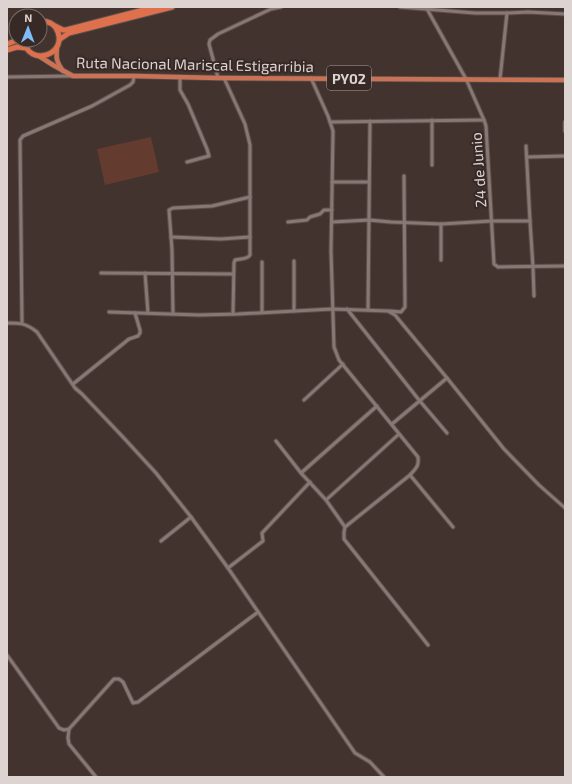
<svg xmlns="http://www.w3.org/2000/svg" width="572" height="784" viewBox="0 0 572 784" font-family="'Exo 2',sans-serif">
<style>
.green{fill:#633b2f}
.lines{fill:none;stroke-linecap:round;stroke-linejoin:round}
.minor-casing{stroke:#5b4f4b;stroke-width:5}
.primary-casing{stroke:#5b4f4b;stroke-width:6}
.trunk-casing{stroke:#5b4f4b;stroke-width:7}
.minor{stroke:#887772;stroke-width:3}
.primary{stroke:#c97256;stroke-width:4.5}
.trunk{stroke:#df704d;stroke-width:5}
.labels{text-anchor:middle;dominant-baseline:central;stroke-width:4;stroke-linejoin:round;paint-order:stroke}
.shield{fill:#372925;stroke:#aba09d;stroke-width:1}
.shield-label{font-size:14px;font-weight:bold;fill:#ddd3d1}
.street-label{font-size:15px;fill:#ddd3d1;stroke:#372925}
</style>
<rect width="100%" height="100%" fill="#42332f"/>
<!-- green -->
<polygon class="green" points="151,137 159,172 105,185 97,149"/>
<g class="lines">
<defs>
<g id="minor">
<polyline points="400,7 475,13 507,13 528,12 565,14"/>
<polyline points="427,9 466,79 484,120 486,126 494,264 498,267 565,266"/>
<polyline points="7,77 73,76"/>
<polyline points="180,77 180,90 188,104 207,149 209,156 187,162"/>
<polyline points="218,78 209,44 210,40 218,34 271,9 281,7"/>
<path d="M224 78 245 124 250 145V255C247 260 241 258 235 260L234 263 233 314"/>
<path d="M311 78 328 116 333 131 331 251 334 347 339 360 418 457C419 467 416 468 410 475L345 527"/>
<polyline points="500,79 507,13"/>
<polyline points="330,122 484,120"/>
<polyline points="565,122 565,131"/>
<polyline points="526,146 530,221 533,267 534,296"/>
<polyline points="527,157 565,156"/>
<polyline points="432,165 432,120"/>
<polyline points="332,182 369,182"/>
<polyline points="288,222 307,220 310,217 320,214 324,210 332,210"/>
<polyline points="332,222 369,220 391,222 441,224 492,221 530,221"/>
<polyline points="441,224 441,260"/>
<polyline points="171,237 221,239 250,237"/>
<polyline points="101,273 233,274"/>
<polyline points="145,273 148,313"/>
<polyline points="347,309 419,400 447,433"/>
<polyline points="368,310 370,121"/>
<polyline points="294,311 294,261"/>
<polyline points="390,311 401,312 405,307 404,176"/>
<polyline points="109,312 199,315 238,314 332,309 388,311 395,315 447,378 504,449 539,485 565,508"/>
<polyline points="262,312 262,262"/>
<polyline points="173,314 172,250 169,210 173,208 212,206 250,197"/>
<path d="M7 323C20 323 26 323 37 332L75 388 82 394 122 436 156 473 191 517 228 568 355 753 370 762 384 777"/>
<polyline points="22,323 20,140 23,136 92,106 130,85 133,82 134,76"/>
<polyline points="73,384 129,339 138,336 140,333 140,330 135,313"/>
<polyline points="304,400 343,364"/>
<polyline points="392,424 447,378"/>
<polyline points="276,441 301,473 326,500 345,527 344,532 344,539 428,645"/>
<polyline points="301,473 377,406"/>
<polyline points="410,475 453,527"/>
<polyline points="326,500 399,434"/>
<polyline points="161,541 191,517"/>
<polyline points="228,568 263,541 262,533 310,482"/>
<polyline points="7,655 59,728 64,730 69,729 114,679 119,679 123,682 133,703 138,702 258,612"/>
<polyline points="69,729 68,738 69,744 96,777"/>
</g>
<g id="primary">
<path d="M57 47C56 58 56 61 63 71"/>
<polyline points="39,56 53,65 73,76 134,76 218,78 565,80"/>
</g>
<g id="trunk">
<polyline points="55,26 63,30 66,30 155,7"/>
<polyline points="60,39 69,33 172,7"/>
<path d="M24 40C28 69 71 54 56 28 53 23 47 21 40 21"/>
<polyline points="7,44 18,40"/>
<polyline points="7,50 17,47 27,48"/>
</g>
</defs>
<!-- minor casing -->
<use href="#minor" class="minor-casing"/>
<!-- primary casing -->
<use href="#primary" class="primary-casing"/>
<!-- trunk casing -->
<use href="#trunk" class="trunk-casing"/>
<!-- minor -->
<use href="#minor" class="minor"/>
<!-- primary -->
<use href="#primary" class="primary"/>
<!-- trunk -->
<use href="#trunk" class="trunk"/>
</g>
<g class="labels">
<!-- shield labels -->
<rect class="shield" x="327" y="66" width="44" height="24" rx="3"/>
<g class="shield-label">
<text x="349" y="78">PY02</text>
</g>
<!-- street labels -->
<g class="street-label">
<text transform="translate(195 64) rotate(1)">Ruta Nacional Mariscal Estigarribia</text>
<text transform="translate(478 170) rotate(-94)">24 de Junio</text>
</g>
</g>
<!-- border -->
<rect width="572" height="784" fill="none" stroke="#ddd3d1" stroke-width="16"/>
<!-- north arrow -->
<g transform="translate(28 28) rotate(1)"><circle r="19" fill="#372925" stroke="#796d6a"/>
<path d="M0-3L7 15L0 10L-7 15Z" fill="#7ebdf9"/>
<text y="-6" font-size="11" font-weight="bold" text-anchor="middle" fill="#ddd3d1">N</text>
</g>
</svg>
